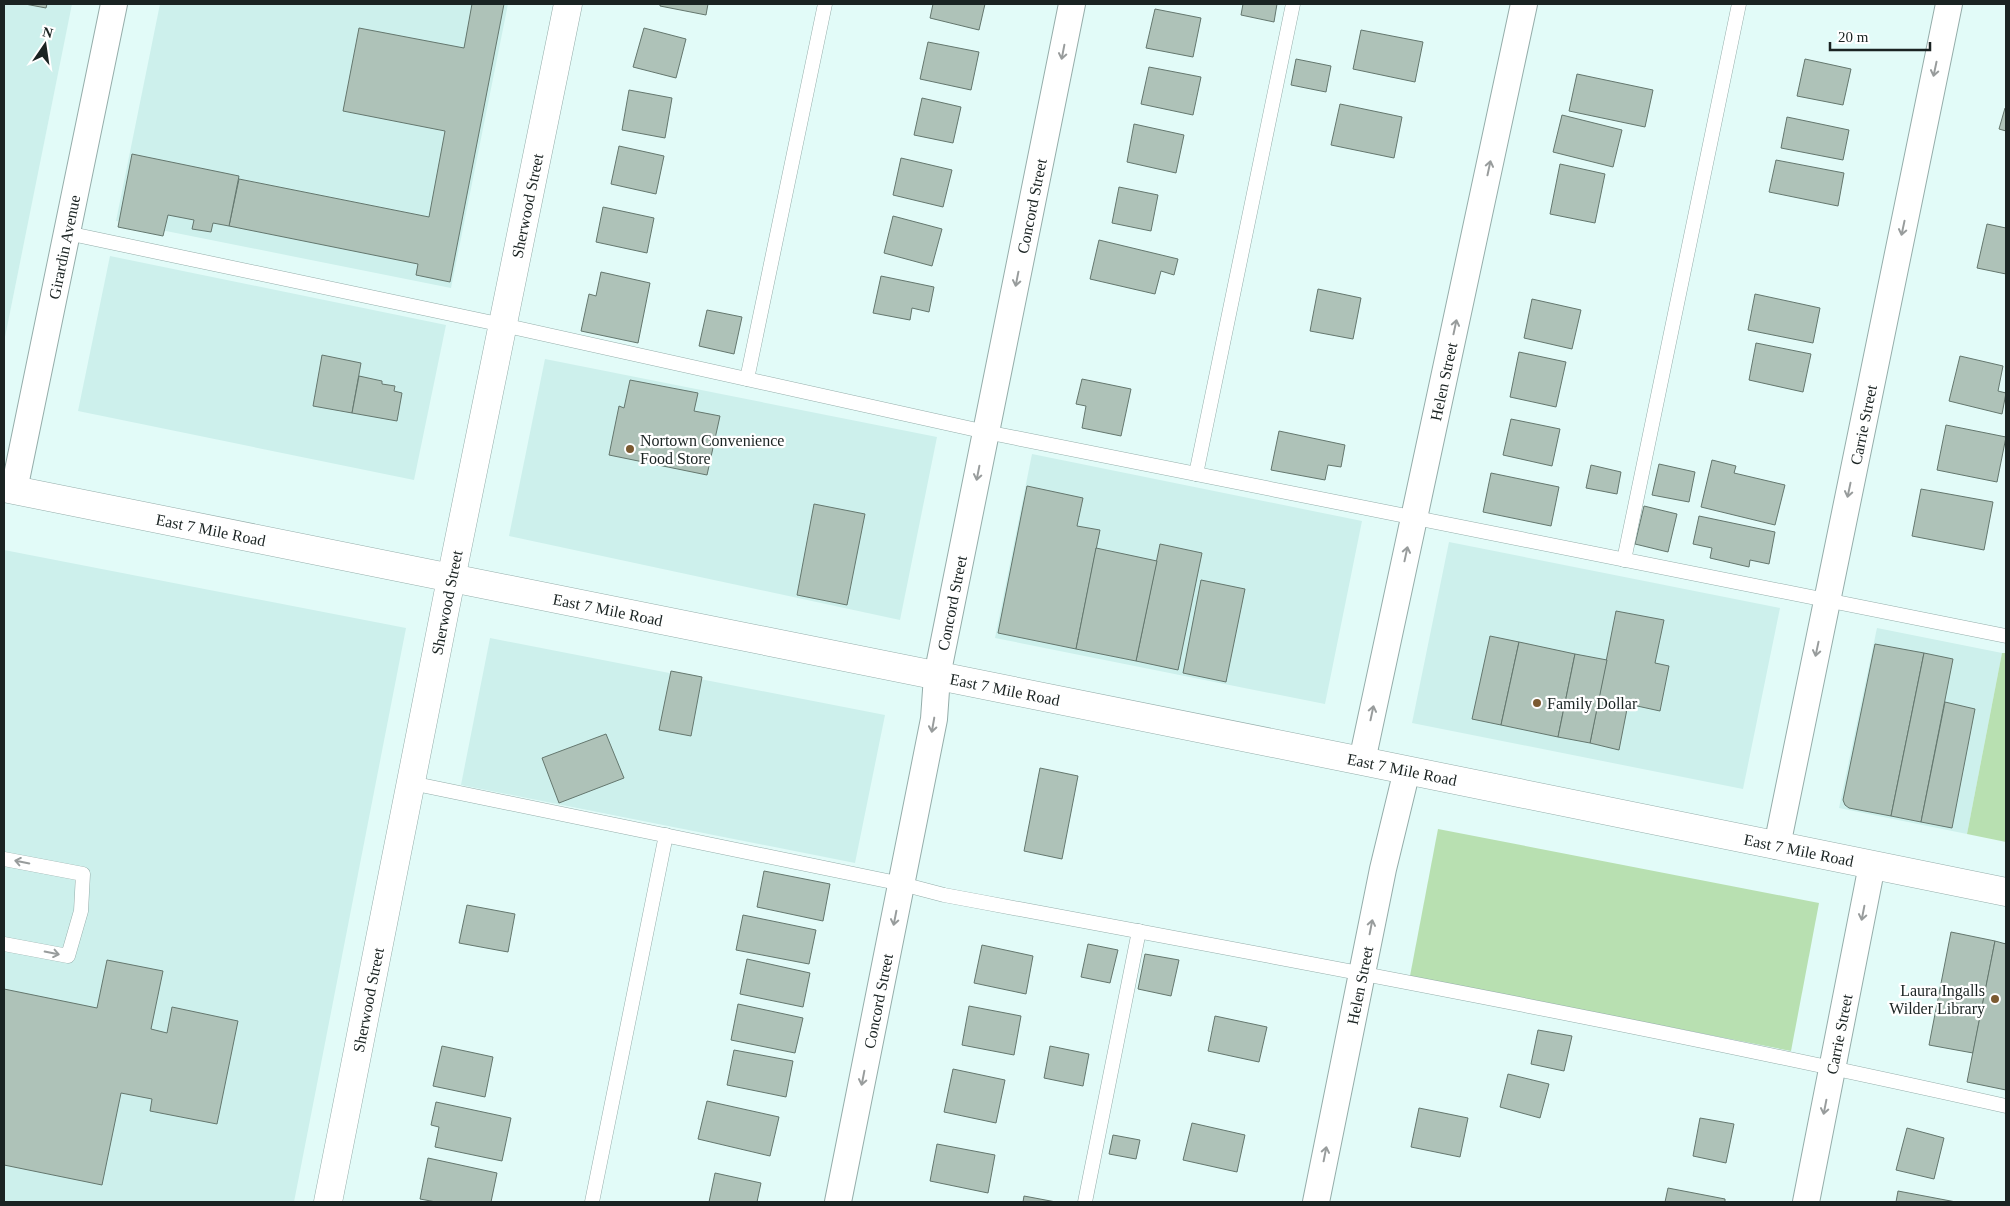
<svg xmlns="http://www.w3.org/2000/svg" width="2010" height="1206" viewBox="0 0 2010 1206" font-family="Georgia,serif">
<style>
.built{fill:#cdf0ec}
.green{fill:#b8e0b1}
.building{fill:#aec2b8;stroke:#64776e}
.lines{fill:none;stroke-linecap:round;stroke-linejoin:round}
.service-casing{stroke:#95adaa;stroke-width:15}
.minor-casing{stroke:#95adaa;stroke-width:28}
.tertiary-casing{stroke:#95adaa;stroke-width:29}
.service{stroke:#fff;stroke-width:14}
.minor{stroke:#fff;stroke-width:26}
.tertiary{stroke:#fff;stroke-width:28}
.oneway{stroke:#989c9c}
.poi-dot{fill:#7b5a31;stroke:#fff;stroke-width:2}
.labels{text-anchor:middle;dominant-baseline:central;stroke-width:4.5;stroke-linejoin:round;paint-order:stroke}
.street-label{font-size:16px;fill:#1a2322;stroke:#fff}
.poi-label{font-size:16px;fill:#1a2322;stroke:#fff;text-anchor:start}
</style>
<rect width="100%" height="100%" fill="#e2fbf8"/>
<!-- built -->
<g class="built">
<polygon points="4,4 72,4 4,342"/>
<polygon points="160,4 508,4 451,288 116,221"/>
<polygon points="110,256 446,325 414,480 78,411"/>
<polygon points="545,359 937,437 900,620 509,536"/>
<polygon points="1032,454 1362,521 1325,704 995,638"/>
<polygon points="1449,542 1780,608 1743,789 1412,723"/>
<polygon points="4,550 406,628 294,1202 4,1202"/>
<polygon points="1877,628 2002,653 1967,834 1839,808"/>
<polygon points="490,638 885,715 855,863 461,785"/>
</g>
<!-- green -->
<g class="green">
<polygon points="2002,653 2006,653 2006,842 1967,834"/>
<polygon points="1438,829 1819,903 1791,1051 1410,976"/>
</g>
<!-- building -->
<g class="building">
<polygon points="25,4 47,4 46,8"/>
<polygon points="472,4 504,4 450,282 416,275 418,264 229,226 239,179 429,217 445,131 343,111 359,28 464,48"/>
<polygon points="660,4 708,4 706,15 660,6"/>
<polygon points="933,4 985,4 979,30 930,18"/>
<polygon points="1243,4 1277,4 1274,22 1241,15"/>
<polygon points="1155,9 1201,18 1193,57 1146,48"/>
<polygon points="644,28 686,39 676,78 633,67"/>
<polygon points="1361,30 1423,42 1415,82 1353,69"/>
<polygon points="928,42 979,52 971,90 920,79"/>
<polygon points="1296,59 1331,66 1326,92 1291,85"/>
<polygon points="1805,59 1851,69 1843,105 1797,96"/>
<polygon points="1149,67 1201,77 1193,115 1141,104"/>
<polygon points="1577,74 1653,90 1645,127 1569,111"/>
<polygon points="629,90 672,98 665,138 622,130"/>
<polygon points="922,98 961,107 953,143 914,135"/>
<polygon points="1340,104 1402,117 1394,158 1331,145"/>
<polygon points="2005,108 2006,109 2006,131 1999,129"/>
<polygon points="1562,115 1622,130 1613,167 1553,152"/>
<polygon points="1787,117 1849,130 1843,160 1781,148"/>
<polygon points="1134,124 1184,135 1176,173 1127,162"/>
<polygon points="619,146 664,156 656,194 611,184"/>
<polygon points="132,154 239,176 229,226 213,223 211,232 192,229 194,220 168,215 163,236 118,227"/>
<polygon points="901,158 952,170 943,207 893,195"/>
<polygon points="1776,160 1844,173 1838,206 1769,192"/>
<polygon points="1560,164 1605,174 1595,223 1550,214"/>
<polygon points="1119,187 1158,195 1151,231 1112,223"/>
<polygon points="603,207 654,218 647,253 596,242"/>
<polygon points="893,216 942,229 932,266 884,253"/>
<polygon points="1987,224 2006,228 2006,274 1977,268"/>
<polygon points="1099,240 1178,259 1174,275 1161,271 1155,294 1090,279"/>
<polygon points="601,272 650,283 638,343 581,331 589,294 596,296"/>
<polygon points="881,276 934,287 929,312 912,308 910,320 873,313"/>
<polygon points="1318,289 1361,298 1353,339 1310,331"/>
<polygon points="1755,294 1820,308 1813,343 1748,330"/>
<polygon points="1532,299 1581,310 1572,349 1524,338"/>
<polygon points="707,310 742,317 734,354 699,346"/>
<polygon points="1756,343 1811,354 1803,392 1749,380"/>
<polygon points="1519,352 1566,362 1556,407 1510,397"/>
<polygon points="322,355 361,363 352,413 313,406"/>
<polygon points="1960,356 2003,366 1998,391 2006,393 2002,414 1949,401"/>
<polygon points="359,376 382,381 382,384 395,386 394,391 402,393 397,421 352,413"/>
<polygon points="1082,379 1131,389 1121,436 1082,428 1086,406 1076,404"/>
<polygon points="630,380 698,393 694,411 720,416 707,475 609,455 619,406 624,408"/>
<polygon points="1511,419 1560,429 1552,466 1503,455"/>
<polygon points="1946,425 2006,437 1997,482 1937,470"/>
<polygon points="1279,431 1345,445 1341,467 1328,465 1325,480 1271,470"/>
<polygon points="1712,460 1736,466 1734,473 1785,485 1775,525 1701,507"/>
<polygon points="1659,464 1695,472 1689,502 1652,495"/>
<polygon points="1591,465 1621,472 1617,494 1586,488"/>
<polygon points="1491,473 1559,487 1551,526 1483,512"/>
<polygon points="1027,486 1083,498 1077,526 1100,530 1076,649 998,633"/>
<polygon points="1921,489 1993,502 1984,550 1912,536"/>
<polygon points="814,504 865,514 847,605 797,595"/>
<polygon points="1644,506 1677,514 1668,552 1635,544"/>
<polygon points="1699,516 1775,532 1769,564 1750,560 1749,567 1710,558 1712,548 1693,544"/>
<polygon points="1160,544 1202,553 1178,670 1136,661"/>
<polygon points="1096,548 1157,561 1136,661 1076,649"/>
<polygon points="1201,580 1245,589 1226,682 1183,673"/>
<polygon points="1616,611 1664,620 1655,663 1669,666 1660,711 1628,704 1619,750 1590,743"/>
<polygon points="1490,636 1519,642 1501,725 1472,719"/>
<polygon points="1519,642 1575,654 1558,737 1501,725"/>
<polygon points="1875,644 1924,653 1891,816 1849,808 1845,805 1843,800"/>
<polygon points="1924,653 1953,659 1921,822 1891,816"/>
<polygon points="1575,654 1607,660 1590,743 1558,737"/>
<polygon points="671,671 702,677 691,736 659,730"/>
<polygon points="1945,702 1975,709 1952,828 1921,822"/>
<polygon points="606,734 624,778 559,803 542,758"/>
<polygon points="1040,768 1078,776 1062,859 1024,851"/>
<polygon points="764,871 830,884 823,921 757,907"/>
<polygon points="467,905 515,914 508,952 459,943"/>
<polygon points="743,915 816,930 809,964 736,950"/>
<polygon points="1951,932 1995,941 1973,1053 1929,1045"/>
<polygon points="1995,941 2006,944 2006,1090 1967,1082"/>
<polygon points="1088,944 1118,950 1110,983 1081,977"/>
<polygon points="982,945 1033,956 1026,994 974,983"/>
<polygon points="1145,954 1179,960 1171,996 1138,989"/>
<polygon points="747,959 810,973 803,1007 740,994"/>
<polygon points="107,960 163,971 151,1029 167,1033 172,1007 238,1021 217,1124 150,1111 152,1099 121,1093 102,1185 4,1165 4,989 97,1008"/>
<polygon points="738,1004 803,1018 795,1053 731,1040"/>
<polygon points="969,1006 1021,1016 1014,1055 962,1045"/>
<polygon points="1215,1016 1267,1027 1259,1062 1208,1051"/>
<polygon points="1538,1030 1572,1036 1564,1071 1531,1064"/>
<polygon points="442,1046 493,1057 485,1097 433,1086"/>
<polygon points="1050,1046 1089,1054 1083,1086 1044,1078"/>
<polygon points="734,1050 793,1061 786,1097 727,1085"/>
<polygon points="953,1069 1005,1080 996,1123 944,1112"/>
<polygon points="1508,1074 1549,1084 1540,1118 1500,1107"/>
<polygon points="707,1101 779,1117 770,1156 698,1139"/>
<polygon points="436,1102 511,1118 502,1161 435,1147 439,1127 431,1125"/>
<polygon points="1419,1108 1468,1118 1460,1157 1411,1147"/>
<polygon points="1700,1118 1734,1124 1726,1163 1693,1156"/>
<polygon points="1192,1123 1245,1135 1237,1172 1183,1160"/>
<polygon points="1907,1128 1944,1138 1934,1179 1896,1170"/>
<polygon points="1113,1135 1140,1140 1136,1159 1109,1154"/>
<polygon points="937,1144 995,1155 988,1193 930,1181"/>
<polygon points="428,1158 497,1173 491,1202 436,1202 420,1199"/>
<polygon points="715,1173 761,1183 757,1202 709,1202"/>
<polygon points="1668,1188 1725,1199 1725,1202 1665,1202"/>
<polygon points="1898,1191 1956,1202 1896,1202"/>
<polygon points="1024,1196 1056,1202 1023,1202"/>
</g>
<g class="lines">
<defs>
<g id="service">
<polyline points="67,233 503,325 986,432 2006,636"/>
<polyline points="747,379 825,4"/>
<polyline points="1196,474 1293,4"/>
<polyline points="1624,560 1739,4"/>
<path d="M411 783 902 884 944 895C1299 961 1654 1027 2006 1106"/>
<polyline points="4,859 83,874 81,911 68,956 4,944"/>
<polyline points="592,1202 666,835"/>
<polyline points="1085,1202 1139,931"/>
</g>
<g id="minor">
<path id="s1" d="M14 490 114 4"/>
<path id="s2" d="M1362 761 1524 4"/>
<path id="s3" d="M1777 846 1949 4"/>
<path id="s4" d="M838 1202 934 719 937 676 1072 4"/>
<path id="s5" d="M1316 1202 1383 869 1407 770"/>
<path id="s6" d="M1806 1202 1872 865"/>
</g>
<g id="tertiary">
<path id="s7" d="M4 488 1362 761 2006 892"/>
<path id="s8" d="M328 1202 451 579 568 4"/>
</g>
</defs>
<!-- service casing -->
<use href="#service" class="service-casing"/>
<!-- minor casing -->
<use href="#minor" class="minor-casing"/>
<!-- tertiary casing -->
<use href="#tertiary" class="tertiary-casing"/>
<!-- service -->
<use href="#service" class="service"/>
<!-- minor -->
<use href="#minor" class="minor"/>
<!-- tertiary -->
<use href="#tertiary" class="tertiary"/>
</g>
<!-- one-way arrows -->
<defs><path id="oneway-shaft" d="M-6 0H5M1.5-3L5.5 0L1.5 3" fill="none" stroke-width="1.6" stroke-linecap="round" stroke-linejoin="round" transform="scale(1.25)"/></defs>
<g class="oneway">
<use href="#oneway-shaft" transform="translate(1063 52) rotate(101)"/>
<use href="#oneway-shaft" transform="translate(1935 69) rotate(102)"/>
<use href="#oneway-shaft" transform="translate(1489 168) rotate(-78)"/>
<use href="#oneway-shaft" transform="translate(1903 228) rotate(102)"/>
<use href="#oneway-shaft" transform="translate(1017 279) rotate(101)"/>
<use href="#oneway-shaft" transform="translate(1455 327) rotate(-78)"/>
<use href="#oneway-shaft" transform="translate(978 473) rotate(101)"/>
<use href="#oneway-shaft" transform="translate(1849 490) rotate(102)"/>
<use href="#oneway-shaft" transform="translate(1406 554) rotate(-78)"/>
<use href="#oneway-shaft" transform="translate(1817 649) rotate(102)"/>
<use href="#oneway-shaft" transform="translate(1372 713) rotate(-78)"/>
<use href="#oneway-shaft" transform="translate(933 725) rotate(100)"/>
<use href="#oneway-shaft" transform="translate(22 862) rotate(-169)"/>
<use href="#oneway-shaft" transform="translate(1863 913) rotate(101)"/>
<use href="#oneway-shaft" transform="translate(895 918) rotate(101)"/>
<use href="#oneway-shaft" transform="translate(1371 927) rotate(-79)"/>
<use href="#oneway-shaft" transform="translate(52 953) rotate(11)"/>
<use href="#oneway-shaft" transform="translate(863 1078) rotate(101)"/>
<use href="#oneway-shaft" transform="translate(1825 1107) rotate(101)"/>
<use href="#oneway-shaft" transform="translate(1325 1154) rotate(-79)"/>
</g>
<!-- markers -->
<g class="poi-dot">
<circle cx="630" cy="449" r="5"/>
<circle cx="1537" cy="703" r="5"/>
<circle cx="1995" cy="999" r="5"/>
</g>
<g class="labels">
<!-- street labels -->
<g class="street-label">
<text stroke="none"><textPath href="#s4" startOffset="1015">Concord Street</textPath></text>
<text stroke="none"><textPath href="#s8" startOffset="1016">Sherwood Street</textPath></text>
<text stroke="none"><textPath href="#s1" startOffset="248">Girardin Avenue</textPath></text>
<text stroke="none"><textPath href="#s2" startOffset="388">Helen Street</textPath></text>
<text stroke="none"><textPath href="#s3" startOffset="430">Carrie Street</textPath></text>
<text stroke="none"><textPath href="#s7" startOffset="211">East 7 Mile Road</textPath></text>
<text stroke="none"><textPath href="#s4" startOffset="610">Concord Street</textPath></text>
<text stroke="none"><textPath href="#s8" startOffset="611">Sherwood Street</textPath></text>
<text stroke="none"><textPath href="#s7" startOffset="616">East 7 Mile Road</textPath></text>
<text stroke="none"><textPath href="#s7" startOffset="1021">East 7 Mile Road</textPath></text>
<text stroke="none"><textPath href="#s7" startOffset="1426">East 7 Mile Road</textPath></text>
<text stroke="none"><textPath href="#s7" startOffset="1831">East 7 Mile Road</textPath></text>
<text stroke="none"><textPath href="#s5" startOffset="221">Helen Street</textPath></text>
<text stroke="none"><textPath href="#s8" startOffset="206">Sherwood Street</textPath></text>
<text stroke="none"><textPath href="#s4" startOffset="205">Concord Street</textPath></text>
<text stroke="none"><textPath href="#s6" startOffset="171">Carrie Street</textPath></text>
</g>
<!-- poi labels -->
<g class="poi-label">
<text x="640" y="440">Nortown Convenience<tspan x="640" dy="18">Food Store</tspan></text>
<text x="1547" y="703">Family Dollar</text>
<text x="1985" y="990" text-anchor="end">Laura Ingalls<tspan x="1985" dy="18">Wilder Library</tspan></text>
</g>
</g>
<!-- border -->
<rect width="2010" height="1206" fill="none" stroke="#1a2322" stroke-width="10"/>
<!-- north arrow -->
<g transform="translate(45 45) rotate(13)" stroke="#ffffff" stroke-width="4" paint-order="stroke">
<path d="M0-4L9 19L0 12L-9 19Z" fill="#1a2322"/>
<text y="-8" font-size="14" font-weight="bold" text-anchor="middle" fill="#1a2322">N</text>
</g>
<!-- scale -->
<path d="M1830 42v8h100v-8" fill="none" stroke="#1a2322" stroke-width="2.5"/>
<text x="1838" y="42" font-size="15" fill="#1a2322" stroke="#ffffff" stroke-width="4" paint-order="stroke">20 m</text>
</svg>
